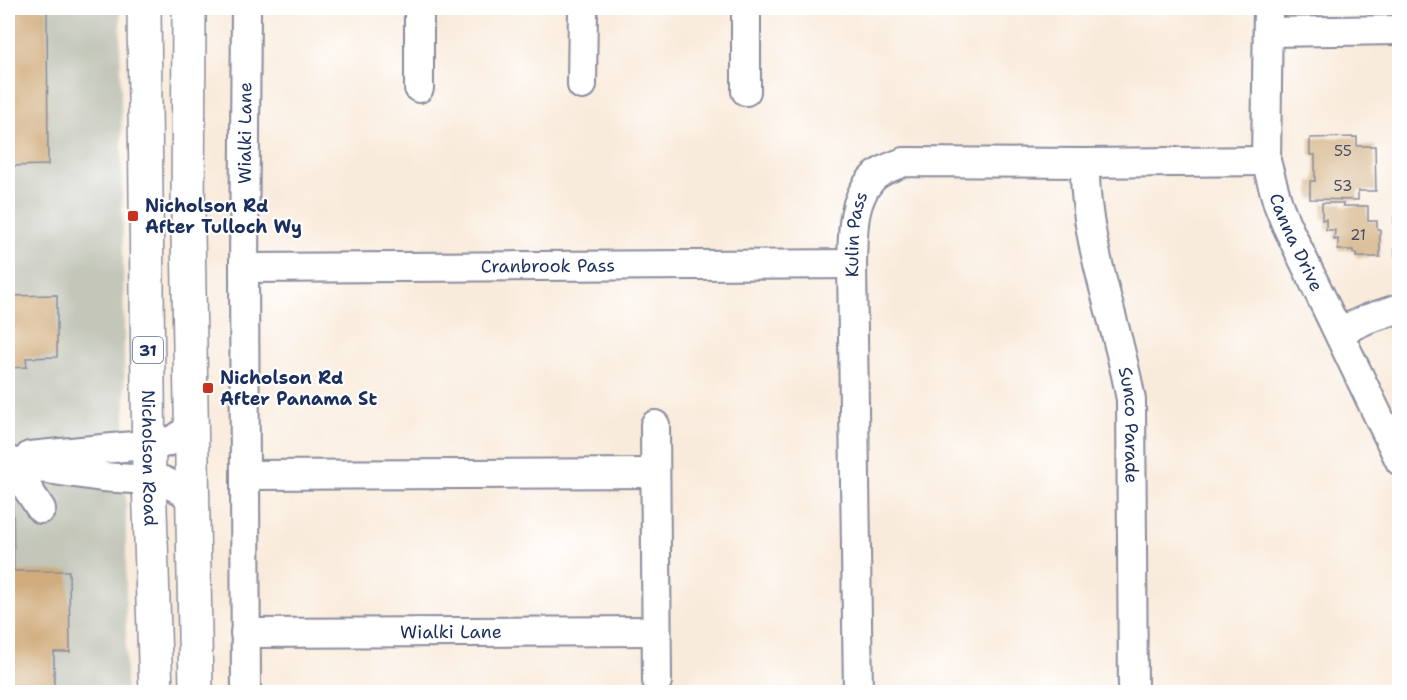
<svg xmlns="http://www.w3.org/2000/svg" width="1407" height="700" viewBox="0 0 1407 700" font-family="'Shantell Sans',sans-serif">
<style>
.industrial{fill:#c3c6b9}
.building{fill:#d0ac7b}
.lines{fill:none;stroke-linecap:round;stroke-linejoin:round}
.minor-casing{stroke:#8a8d9c;stroke-width:32}
.major-casing{stroke:#8a8d9c;stroke-width:36}
.minor{stroke:#fff;stroke-width:28}
.major{stroke:#fff;stroke-width:33}
.poi-dot{fill:#c8321e;stroke:#fff;stroke-width:2}
.labels{text-anchor:middle;dominant-baseline:central;stroke-width:4.5;stroke-linejoin:round;paint-order:stroke}
.number-label{font-size:15px;fill:#484e65}
.shield{fill:#fff;stroke:#5f6d8e;stroke-width:1.5}
.shield-label{font-size:16px;font-weight:bold;fill:#1b2f5e}
.street-label{font-size:18px;fill:#1b2f5e;stroke:#fff}
.poi-label{font-size:18px;font-weight:bold;fill:#1b2f5e;stroke:#fff;text-anchor:start}
</style>
<rect width="100%" height="100%" fill="#fff"/>
<filter id="ink" filterUnits="userSpaceOnUse"><feTurbulence type="fractalNoise" baseFrequency=".0167" numOctaves="2"/><feDisplacementMap in="SourceGraphic" scale="12" xChannelSelector="R" yChannelSelector="G"/><feConvolveMatrix kernelMatrix="1 2 1 2 8 2 1 2 1" color-interpolation-filters="sRGB"/></filter>
<filter id="wash" filterUnits="userSpaceOnUse"><feTurbulence type="fractalNoise" baseFrequency=".008" numOctaves="4" result="noise"/><feDisplacementMap in="SourceGraphic" scale="24" xChannelSelector="R" yChannelSelector="G"/><feGaussianBlur stdDeviation="1.35" result="paint"/><feColorMatrix in="noise" values="0 0 0 0 0 0 0 0 0 0 0 0 0 0 0 0 0 1.4 0 .05"/><feComposite in="paint" operator="in"/></filter>
<g filter="url(#wash)">
<rect width="100%" height="100%" fill="#f9ebdb"/>
<!-- industrial -->
<polygon class="industrial" points="8,8 120,8 126,499 126,692 8,692"/>
<g id="blocks">
<!-- building -->
<g class="building">
<polygon points="8,8 47,8 48,165 8,166"/>
<polygon points="1357,137 1357,146 1375,146 1376,191 1358,191 1358,200 1310,199 1310,181 1315,181 1315,155 1310,155 1310,138"/>
<polygon points="1322,203 1343,203 1343,206 1368,206 1368,221 1377,221 1377,229 1380,229 1380,257 1356,257 1356,253 1353,253 1353,250 1338,250 1338,239 1334,240 1335,230 1326,230 1326,219 1322,220"/>
<polygon points="1394,217 1400,217 1400,256 1395,256"/>
<polygon points="57,295 57,357 26,358 27,367 8,368 8,296"/>
<polygon points="8,493 13,493 14,571 69,571 70,652 54,652 54,691 8,692"/>
</g>
</g>
</g>
<g filter="url(#ink)">
<use href="#blocks" fill-opacity="0" stroke="#8a8d9c" stroke-width="1.5"/>
<g class="lines">
<defs>
<g id="minor">
<polyline points="419,8 419,88"/>
<polyline points="746,8 746,91"/>
<path id="s1" d="M1268 8 1266 161 1278 204 1286 224 1400 461"/>
<polyline points="1269,32 1400,30"/>
<polyline points="582,85 583,8"/>
<path id="s2" d="M1085 163C1083 241 1118 323 1131 400L1133 692"/>
<path id="s3" d="M244 268 852 264"/>
<polyline points="1339,332 1367,319 1400,308"/>
<polyline points="655,425 657,681"/>
<polyline points="30,456 164,443 177,438 192,426"/>
<polyline points="9,461 26,466 102,477 164,481 184,492 192,502"/>
<polyline points="9,461 41,509"/>
<polyline points="245,475 654,473"/>
<path id="s4" d="M245 633 656 631"/>
<path id="s5" d="M246 691 244 268 246 8"/>
<path id="s6" d="M858 692 852 264C853 236 851 203 871 180 879 171 893 166 904 162L1085 163 1266 161"/>
</g>
<g id="major">
<path id="s7" d="M144 8 149 479 156 692"/>
<polyline points="189,8 188,231 196,692"/>
</g>
</defs>
<!-- minor casing -->
<use href="#minor" class="minor-casing"/>
<!-- major casing -->
<use href="#major" class="major-casing"/>
<!-- minor -->
<use href="#minor" class="minor"/>
<!-- major -->
<use href="#major" class="major"/>
</g>
</g>
<!-- markers -->
<g class="poi-dot">
<rect x="127" y="210" width="12" height="12" rx="3"/>
<rect x="202" y="382" width="12" height="12" rx="3"/>
</g>
<g class="labels">
<!-- number labels -->
<g class="number-label">
<text x="1343" y="151">55</text>
<text x="1343" y="186">53</text>
<text x="1358" y="235">21</text>
</g>
<!-- shield labels -->
<rect class="shield" x="133" y="337" width="30" height="26" rx="4.5"/>
<g class="shield-label">
<text x="148" y="350">31</text>
</g>
<!-- street labels -->
<g class="street-label">
<text stroke="none"><textPath href="#s5" startOffset="558">Wialki Lane</textPath></text>
<text stroke="none"><textPath href="#s6" startOffset="458">Kulin Pass</textPath></text>
<text stroke="none"><textPath href="#s1" startOffset="240">Canna Drive</textPath></text>
<text stroke="none"><textPath href="#s3" startOffset="304">Cranbrook Pass</textPath></text>
<text stroke="none"><textPath href="#s2" startOffset="267">Sunco Parade</textPath></text>
<text stroke="none"><textPath href="#s7" startOffset="450">Nicholson Road</textPath></text>
<text stroke="none"><textPath href="#s4" startOffset="206">Wialki Lane</textPath></text>
</g>
<!-- poi labels -->
<g class="poi-label">
<text x="145" y="206">Nicholson Rd<tspan x="145" dy="21">After Tulloch Wy</tspan></text>
<text x="220" y="378">Nicholson Rd<tspan x="220" dy="21">After Panama St</tspan></text>
</g>
</g>
<!-- margin -->
<rect width="1407" height="700" fill="none" stroke="#fff" stroke-width="30"/>
</svg>
